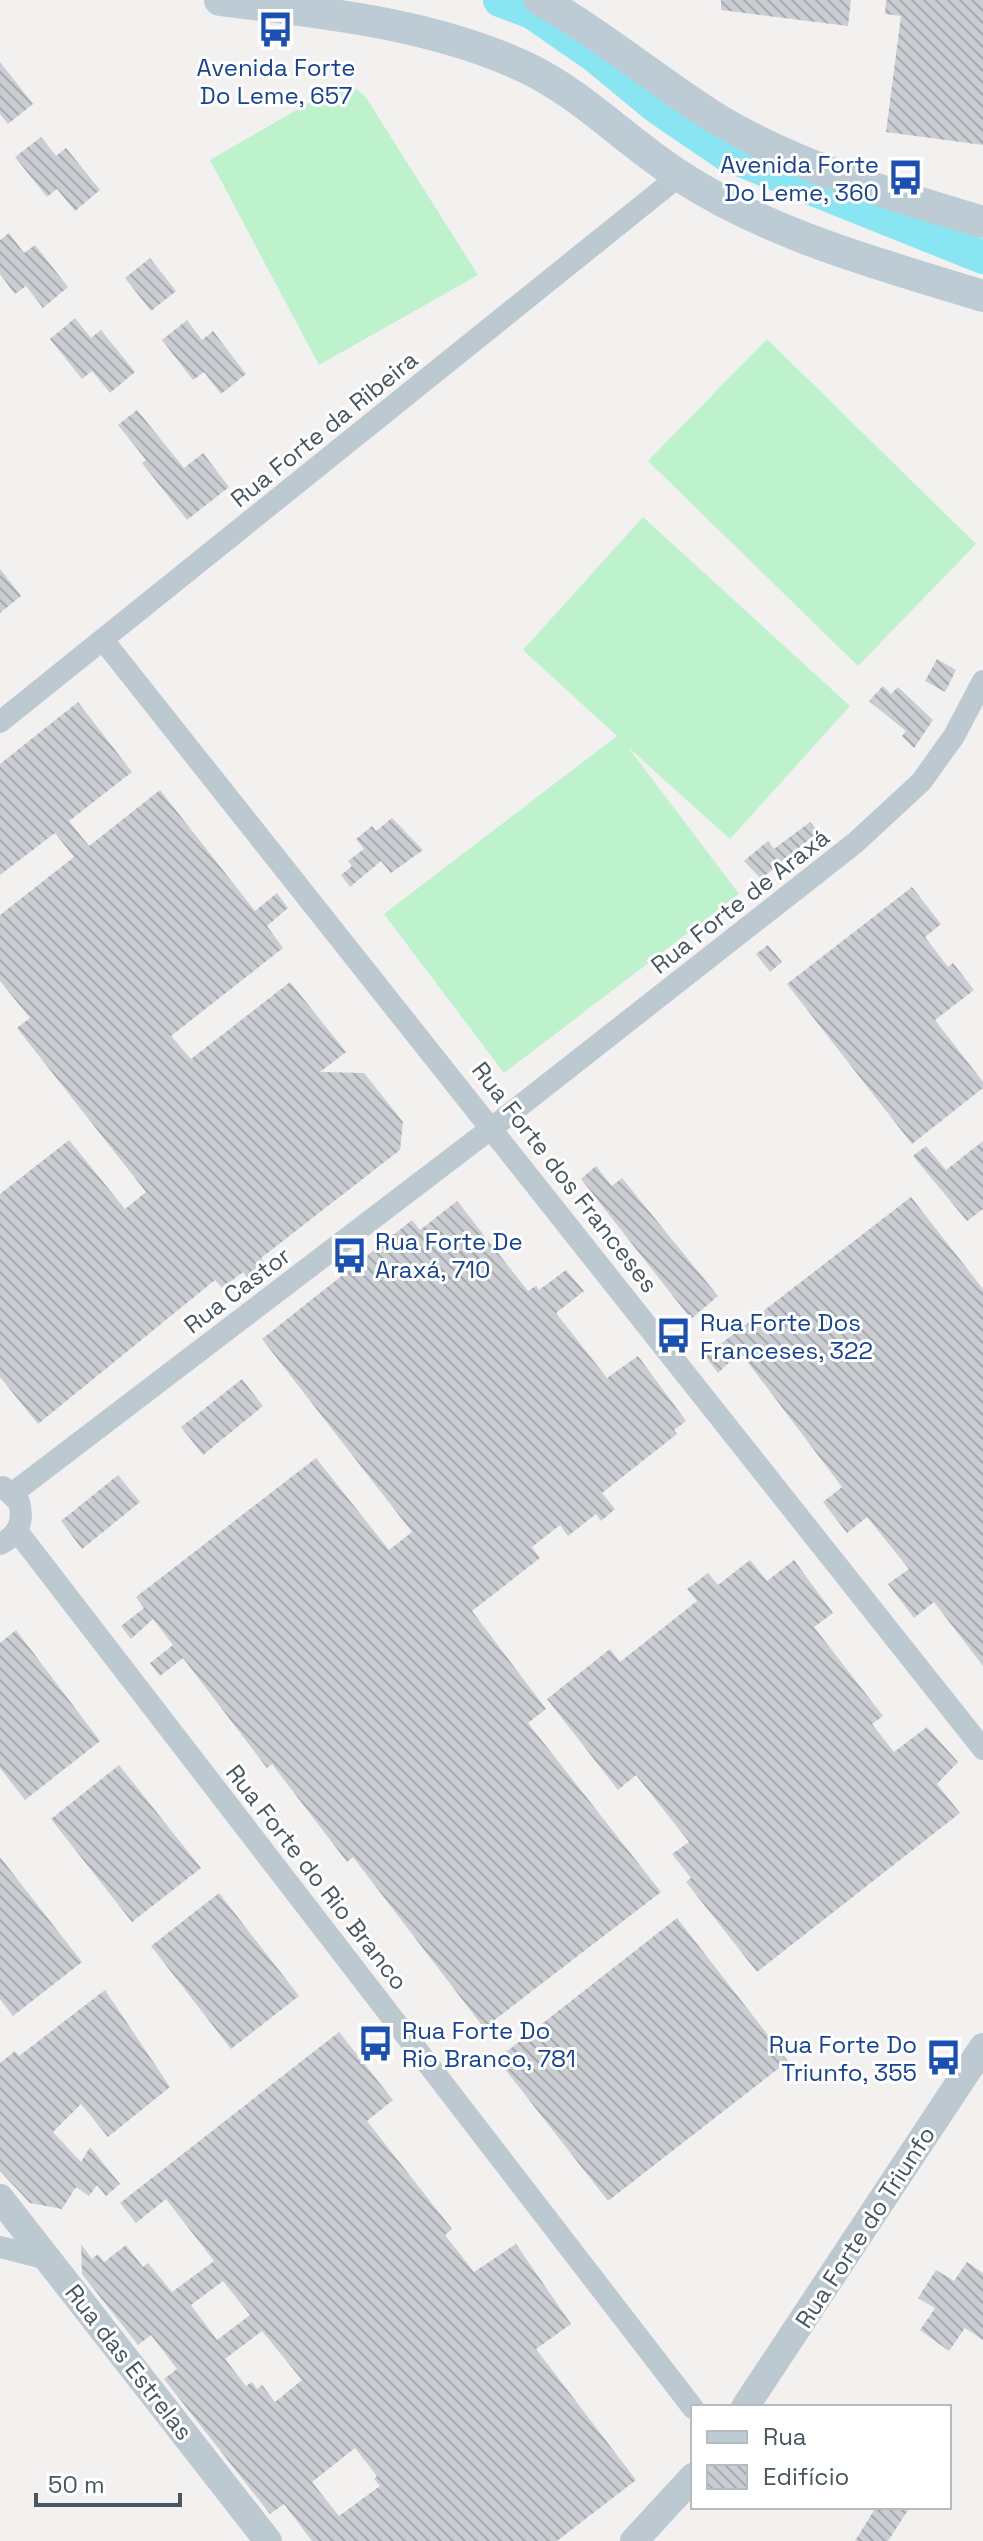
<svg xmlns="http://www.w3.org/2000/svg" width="983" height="2541" viewBox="0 0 983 2541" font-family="'Space Grotesk',sans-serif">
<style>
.pitch{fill:#bdf2cc}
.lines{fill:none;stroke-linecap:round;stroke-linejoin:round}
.river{stroke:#88e5f1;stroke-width:34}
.building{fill:url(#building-back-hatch);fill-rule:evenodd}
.minor{stroke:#bdc9d0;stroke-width:22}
.tertiary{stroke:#bdc9d0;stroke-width:28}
.secondary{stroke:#bdcbd5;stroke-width:32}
.labels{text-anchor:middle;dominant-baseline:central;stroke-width:6;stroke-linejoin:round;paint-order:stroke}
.transit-label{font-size:24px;fill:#164399;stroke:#fff;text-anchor:start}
.street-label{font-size:24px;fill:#47565f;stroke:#fff}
</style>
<defs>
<pattern id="building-back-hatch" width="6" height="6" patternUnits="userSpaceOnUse" patternTransform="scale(2)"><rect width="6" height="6" fill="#caced3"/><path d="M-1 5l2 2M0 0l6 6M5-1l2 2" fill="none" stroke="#a6aaae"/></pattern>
</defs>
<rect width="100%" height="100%" fill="#f3f0f0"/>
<!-- pitch -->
<g class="pitch">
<polygon points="340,85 351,85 365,96 478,275 319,365 210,160"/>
<polygon points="767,339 976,544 858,666 648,461"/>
<polygon points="643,517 850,706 730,839 628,747 739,894 504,1073 384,914 617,736 523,650"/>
</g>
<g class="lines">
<!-- river -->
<polyline class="river" points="500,0 532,12 594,55 657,107 726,154 983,257"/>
</g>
<!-- building -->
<g class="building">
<polygon points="721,0 851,0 848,26 721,10"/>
<polygon points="886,0 983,0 983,145 886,132 901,16 885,14"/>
<polygon points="0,62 33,104 8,124 0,114"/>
<polygon points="41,137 56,156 66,148 100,190 75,211 57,189 47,197 15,157"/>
<polygon points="9,233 24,253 35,245 68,287 43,308 26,286 15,294 0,274 0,240"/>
<polygon points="150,258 176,291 151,311 125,278"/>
<polygon points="75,318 91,338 101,330 135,372 110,393 92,371 82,379 50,339"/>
<polygon points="187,320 202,340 213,331 246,374 221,394 204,372 193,380 162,340"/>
<polygon points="137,410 184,468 203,453 229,487 187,520 142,463 146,460 118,425"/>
<polygon points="0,569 21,596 0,613"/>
<polygon points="937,659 956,670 945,692 925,681"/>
<polygon points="883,686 891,694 898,687 933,720 914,748 902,736 906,731 869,701"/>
<polygon points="78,702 132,772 69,821 89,846 160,790 255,911 277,893 288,908 267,926 283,948 171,1036 191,1059 290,982 346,1052 320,1072 364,1073 403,1122 400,1150 261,1258 269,1269 251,1283 243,1272 222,1288 215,1280 38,1424 0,1377 0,1194 69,1140 125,1209 146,1192 17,1028 30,1018 0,981 0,915 74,857 55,833 0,875 0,764"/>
<polygon points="392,818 423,850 391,873 381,861 350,887 341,875 352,866 348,861 364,849 356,839 372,826 376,831"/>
<polygon points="810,822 818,832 761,879 744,861 768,841 774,849"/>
<polygon points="912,887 941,924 925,937 948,967 953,963 974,990 935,1020 983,1082 983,1088 912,1144 787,984"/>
<polygon points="768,945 782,962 770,972 756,954"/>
<polygon points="983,1141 983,1209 967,1221 913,1156 926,1146 946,1170"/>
<polygon points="596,1166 612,1186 622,1178 718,1296 691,1319 581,1179"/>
<polygon points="911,1197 983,1289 983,1666 934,1602 914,1618 888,1584 909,1569 867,1517 847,1533 823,1502 842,1487 740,1352 718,1373 705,1356"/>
<polygon points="457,1201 528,1291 536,1286 539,1290 566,1270 584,1291 556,1313 607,1378 638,1356 686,1421 674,1430 677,1434 602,1493 615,1509 601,1521 596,1514 568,1536 560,1525 532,1547 540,1558 472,1611 546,1709 528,1723 661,1892 484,2028 353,1857 347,1862 272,1764 267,1768 183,1658 160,1676 150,1663 173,1645 153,1619 131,1639 121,1626 144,1608 136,1597 316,1458 389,1550 412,1532 262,1339 412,1220 420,1230"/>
<polygon points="242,1379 263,1406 203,1455 181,1427"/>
<polygon points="118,1475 140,1502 82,1549 61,1521"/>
<polygon points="750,1560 767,1581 794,1560 833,1613 814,1627 883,1716 872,1724 894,1752 927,1727 958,1762 937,1784 960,1813 757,1972 686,1882 691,1878 672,1854 689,1842 636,1775 618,1790 547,1699 610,1649 620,1662 697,1601 687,1589 708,1573 718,1585"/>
<polygon points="16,1630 100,1741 25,1800 0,1768 0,1643"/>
<polygon points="119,1765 201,1868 132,1922 51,1819"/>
<polygon points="0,1857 82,1962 13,2016 0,1999"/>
<polygon points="219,1893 299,1996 231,2049 151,1946"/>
<polygon points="677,1918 788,2061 608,2201 497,2059"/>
<polygon points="105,1990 170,2087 108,2137 81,2104 53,2132 81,2162 90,2147 120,2184 106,2196 97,2185 89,2196 76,2187 62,2209 30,2203 0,2171 0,2063 15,2051 19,2056"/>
<path d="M339 2032 393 2100 367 2121 452 2229 445 2235 474 2272 516 2244 571 2324 536 2349 636 2480 557 2541H312L284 2504 270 2514 164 2379 177 2369 151 2335 138 2345 82 2274 81 2244 92 2259 98 2254 104 2262 126 2245 143 2267 148 2263 172 2292 214 2261 166 2199 136 2223 120 2203ZM223 2281 250 2315 217 2340 191 2305ZM262 2331 302 2380 275 2402 262 2385 257 2389 252 2382 246 2386 225 2359ZM355 2448 377 2476 374 2479 380 2486 339 2516 312 2482Z"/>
<polygon points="967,2262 983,2273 983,2340 965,2328 949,2351 920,2330 935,2308 918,2298 936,2270 954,2281"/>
<polygon points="876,2507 910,2507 888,2541 855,2541"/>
</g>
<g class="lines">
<!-- minor -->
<g class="minor">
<polyline points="103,640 983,1749"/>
<polyline points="0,722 679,176"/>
<polyline points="13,1493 493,1127 855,843 921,782 954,736 983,681"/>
<polyline points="17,1531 693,2408"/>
<path d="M0 1544C19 1535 24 1521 19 1502L3 1487"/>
<polyline points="0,2247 48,2259"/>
</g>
<!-- tertiary -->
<g class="tertiary">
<polyline points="0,2198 268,2541"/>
<polyline points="745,2407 983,2047"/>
<polyline points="634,2541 693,2477"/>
</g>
<!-- secondary -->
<g class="secondary">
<path d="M220 0C323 13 432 23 527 68 583 95 628 143 680 176 772 236 879 264 983 296"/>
<path d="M540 0C603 35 656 81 717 119 798 168 892 195 983 222"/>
</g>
</g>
<!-- icons -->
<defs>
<symbol id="bus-bare" viewBox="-9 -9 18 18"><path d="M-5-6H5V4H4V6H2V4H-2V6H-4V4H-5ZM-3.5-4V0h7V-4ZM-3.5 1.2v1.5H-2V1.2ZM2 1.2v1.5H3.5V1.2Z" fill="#1a4fb4" stroke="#fff" stroke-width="2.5" paint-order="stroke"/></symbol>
</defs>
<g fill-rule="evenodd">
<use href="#bus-bare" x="250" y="4" width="51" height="51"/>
<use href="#bus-bare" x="880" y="152" width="51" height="51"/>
<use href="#bus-bare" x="324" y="1230" width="51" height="51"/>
<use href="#bus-bare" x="648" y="1310" width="51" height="51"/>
<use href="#bus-bare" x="350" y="2018" width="51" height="51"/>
<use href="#bus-bare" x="918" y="2032" width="51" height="51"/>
</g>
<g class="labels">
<!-- transit labels -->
<g class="transit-label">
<text x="276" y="67" text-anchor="middle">Avenida Forte<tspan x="276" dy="28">Do Leme, 657</tspan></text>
<text x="879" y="164" text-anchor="end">Avenida Forte<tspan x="879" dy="28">Do Leme, 360</tspan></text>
<text x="375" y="1241">Rua Forte De<tspan x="375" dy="28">Araxá, 710</tspan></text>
<text x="700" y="1322">Rua Forte Dos<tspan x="700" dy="28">Franceses, 322</tspan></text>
<text x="402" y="2030">Rua Forte Do<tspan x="402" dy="28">Rio Branco, 781</tspan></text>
<text x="917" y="2044" text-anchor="end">Rua Forte Do<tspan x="917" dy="28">Triunfo, 355</tspan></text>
</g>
<!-- street labels -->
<g class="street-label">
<text transform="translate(324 429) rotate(-39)">Rua Forte da Ribeira</text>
<text transform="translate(740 901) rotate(-38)">Rua Forte de Araxá</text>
<text transform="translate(565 1177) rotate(52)">Rua Forte dos Franceses</text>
<text transform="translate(237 1290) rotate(-37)">Rua Castor</text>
<text transform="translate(317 1877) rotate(52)">Rua Forte do Rio Branco</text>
<text transform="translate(865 2227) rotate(-57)">Rua Forte do Triunfo</text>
<text transform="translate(129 2362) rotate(52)">Rua das Estrelas</text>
</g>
</g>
<!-- legend -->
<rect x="691" y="2405" width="260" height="104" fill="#ffffff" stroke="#b5bbbf" stroke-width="2"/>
<rect x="707" y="2431" width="40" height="12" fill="#bdcbd5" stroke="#b5bbbf" stroke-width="2"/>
<text x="763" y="2445" font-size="24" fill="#47565f">Rua</text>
<rect x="707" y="2465" width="40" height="24" fill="url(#building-back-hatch)" stroke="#b5bbbf" stroke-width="2"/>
<text x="763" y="2485" font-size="24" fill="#47565f">Edifício</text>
<!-- scale -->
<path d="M36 2493v12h144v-12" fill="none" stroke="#47565f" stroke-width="4"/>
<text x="48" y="2493" font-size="24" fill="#47565f" stroke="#ffffff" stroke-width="6" paint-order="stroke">50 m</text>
</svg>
